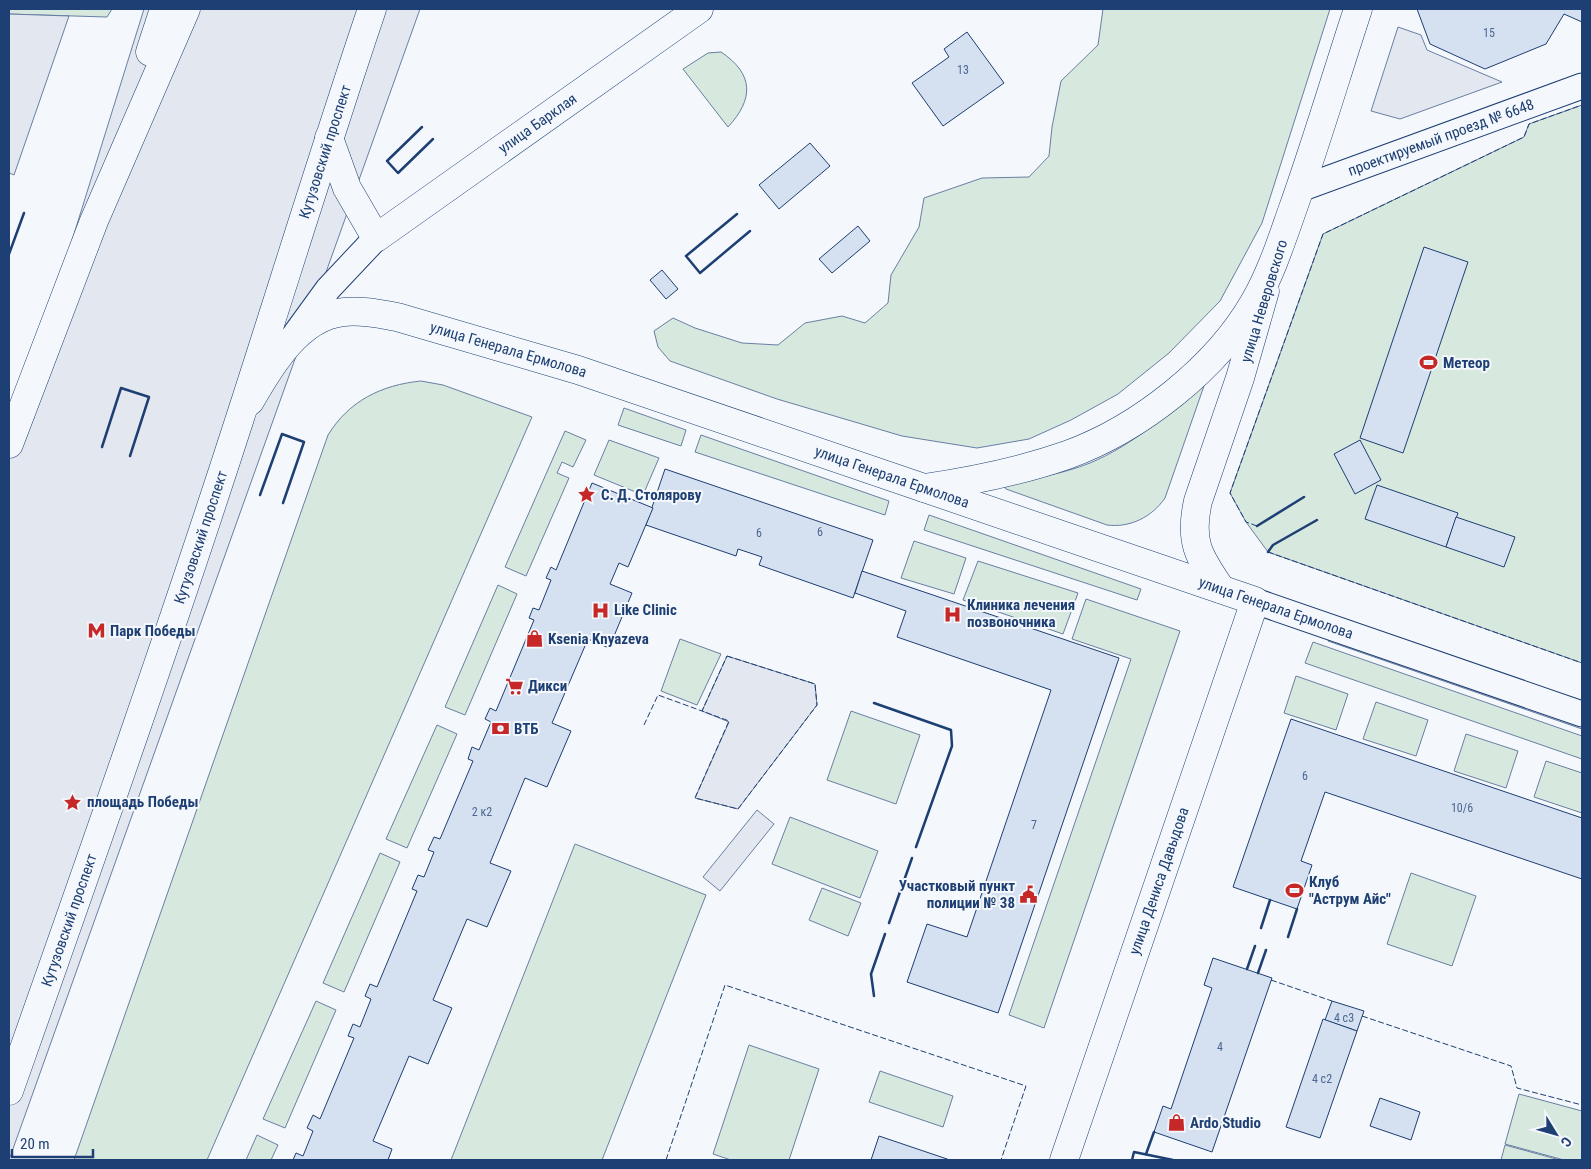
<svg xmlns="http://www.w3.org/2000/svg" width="1591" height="1169" viewBox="0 0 1591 1169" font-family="'Roboto Condensed',sans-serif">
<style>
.green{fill:#d7e8df;stroke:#687fa3}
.parking{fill:#e3e8f0;stroke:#687fa3}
.building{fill:#d5e0f0;stroke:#1d3f73}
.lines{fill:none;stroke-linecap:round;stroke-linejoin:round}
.minor-casing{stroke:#1d3f73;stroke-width:27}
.tertiary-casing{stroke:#1d3f73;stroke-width:29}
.secondary-casing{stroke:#1d3f73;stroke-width:29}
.primary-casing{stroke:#1d3f73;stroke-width:29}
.minor{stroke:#f4f7fb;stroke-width:25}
.tertiary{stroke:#f4f7fb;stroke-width:28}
.secondary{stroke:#f4f7fb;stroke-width:28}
.primary{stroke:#f4f7fb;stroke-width:28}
.fence{stroke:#1d3f73;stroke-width:1;stroke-dasharray:6 2.5;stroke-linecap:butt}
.wall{stroke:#1d3f73;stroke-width:2.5}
.labels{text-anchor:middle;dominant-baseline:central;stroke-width:4;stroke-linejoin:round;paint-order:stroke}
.number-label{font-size:12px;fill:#4b6792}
.street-label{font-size:15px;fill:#1d3f73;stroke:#f4f7fb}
.poi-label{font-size:15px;font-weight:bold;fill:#1d3f73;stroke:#f4f7fb;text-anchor:start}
</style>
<rect width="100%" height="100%" fill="#f4f7fb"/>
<!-- green -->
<g class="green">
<polygon points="9,9 112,9 107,17 9,14"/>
<polygon points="1103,9 1330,9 1262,223 1220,301 1169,353 1118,394 1071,420 1029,439 977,448 902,436 777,399 670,361 658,347 654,331 673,318 695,328 742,343 778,345 805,323 842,316 865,323 888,303 891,275 919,227 924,198 982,178 1029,177 1049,156 1052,127 1061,81 1098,45"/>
<path d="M721 52C754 74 754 99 728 127L683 69 708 53Z"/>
<polygon points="1582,105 1582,663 1268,552 1246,522 1230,493 1323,234 1524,137 1529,124"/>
<path d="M421 381 443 385 532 417 207 1160H74L328 435C349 401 381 385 421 381Z"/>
<path d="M1205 383 1165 498C1152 517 1130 528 1107 525L1006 489 1004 486 1005 483C1033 479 1062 474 1090 463 1133 445 1169 413 1205 383Z"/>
<polygon points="624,408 686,430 681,446 618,425"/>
<polygon points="565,431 586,440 573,467 562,462 557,473 569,478 526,576 505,567"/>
<polygon points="701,435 889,501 885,515 695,452"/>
<polygon points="609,440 659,458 643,495 594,475"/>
<polygon points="929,515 1141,589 1137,600 924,530"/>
<polygon points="914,541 966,558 954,594 901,578"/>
<polygon points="978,561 1078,593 1063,634 963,600"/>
<polygon points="498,585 517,594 465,715 445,707"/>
<polygon points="1086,599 1180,631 1044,1028 1009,1015 1131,659 1072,639"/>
<polygon points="680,639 721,654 697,705 661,691"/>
<polygon points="1313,642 1582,736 1582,759 1305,663"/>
<polygon points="1296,676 1348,694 1336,730 1284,713"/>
<polygon points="1376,702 1428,720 1416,756 1363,739"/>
<polygon points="851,711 920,735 896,804 827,780"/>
<polygon points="437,725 457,734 407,848 386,839"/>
<polygon points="1466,734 1518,751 1506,788 1454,771"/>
<polygon points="1546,761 1582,773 1582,813 1534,797"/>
<polygon points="790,817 878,851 860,898 772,864"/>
<polygon points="575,844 706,895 602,1160 451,1160"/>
<polygon points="380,853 400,862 344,992 323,983"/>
<polygon points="1411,873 1476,896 1452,966 1387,944"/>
<polygon points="822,888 861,903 848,936 809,920"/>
<polygon points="316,1001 336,1010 285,1128 263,1119"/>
<polygon points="749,1045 819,1069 789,1160 731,1160 713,1154"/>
<polygon points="880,1071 953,1096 943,1127 869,1102"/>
<polygon points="1519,1094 1582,1111 1582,1160 1564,1160 1505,1144"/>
<polygon points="257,1135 278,1145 271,1160 246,1160"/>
<polygon points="1505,1145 1560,1160 1501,1160"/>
</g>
<!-- parking -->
<g class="parking">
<polygon points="144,9 420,9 9,1160 9,443"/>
<polygon points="9,14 69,16 14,175 9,173"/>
<polygon points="1398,27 1421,35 1427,50 1502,82 1400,119 1371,111"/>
<polygon points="1330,633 1582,720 1582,729 1328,641"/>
<polygon points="727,656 815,684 817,705 738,809 695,798 729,722 702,711"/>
<polygon points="757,810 774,824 720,891 703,877"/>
</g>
<!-- building -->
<g class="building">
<polygon points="1417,9 1582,9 1582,22 1564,14 1546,44 1485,69 1430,44"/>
<polygon points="967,32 1004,83 943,126 912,83 949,57 944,49"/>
<polygon points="810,143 830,166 779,209 759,185"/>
<polygon points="858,226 870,241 832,273 819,259"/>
<polygon points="1424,247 1468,262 1403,453 1360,438"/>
<polygon points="662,270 678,289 666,299 650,280"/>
<polygon points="1360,440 1381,480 1355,494 1334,454"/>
<polygon points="665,469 873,540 853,598 759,565 762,557 738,549 736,556 646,525"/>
<polygon points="592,483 653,508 628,567 619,563 610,584 632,593 609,648 588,639 552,723 571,731 547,787 525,778 490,863 511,871 487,927 467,919 433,1000 452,1008 428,1064 409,1056 373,1141 392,1149 388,1160 293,1160 296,1153 303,1156 313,1131 307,1128 313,1115 320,1119 354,1038 348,1036 353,1024 360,1027 371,999 365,996 370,984 377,987 417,891 412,889 418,875 424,877 434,852 428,850 434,837 440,839 473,761 468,759 472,747 479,750 491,722 485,719 490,708 496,711 534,620 529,618 533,608 539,610 551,580 546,578 551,567 556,570"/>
<polygon points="1377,485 1458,513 1446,547 1365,519"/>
<polygon points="1456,517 1515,537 1504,567 1446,547"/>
<polygon points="862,571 1119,658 998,1013 907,982 927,924 967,937 1051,690 897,637 906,611 855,593"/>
<polygon points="1291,719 1582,818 1582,879 1325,792 1301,861 1312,865 1297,909 1233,887"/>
<polygon points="1213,958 1272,978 1212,1152 1154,1132 1163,1106 1171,1109 1212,988 1204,985"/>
<polygon points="1332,1001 1364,1011 1357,1031 1325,1020"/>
<polygon points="1323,1019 1357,1031 1320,1138 1286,1127"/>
<polygon points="1380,1098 1420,1112 1411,1140 1370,1126"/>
<polygon points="879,1136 950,1160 871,1160"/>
</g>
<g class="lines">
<defs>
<g id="minor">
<path id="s1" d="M1300 189 1582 86"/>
<polyline points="296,333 328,289 376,238"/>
<polyline points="1255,601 1582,714"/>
</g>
<g id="tertiary">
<path id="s2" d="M329 138 347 188 376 238 699 9"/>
<polyline points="924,488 1255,601 1064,1160"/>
<path d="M1221 589C1198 556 1189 541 1198 501L1240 378 1265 291"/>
</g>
<g id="secondary">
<path id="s3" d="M250 401C270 366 299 316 344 312 362 310 380 314 397 317L578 370 924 488C972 481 1021 471 1067 455 1139 429 1217 368 1255 301 1271 273 1281 242 1292 211 1316 144 1336 76 1358 9"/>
</g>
<g id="primary">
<polyline points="150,52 164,9"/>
<polyline points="9,444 94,221 186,9"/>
<path id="s4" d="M9 1091C88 867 167 644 240 418 284 282 326 145 372 9"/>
</g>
</defs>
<!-- minor casing -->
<use href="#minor" class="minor-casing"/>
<!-- tertiary casing -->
<use href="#tertiary" class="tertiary-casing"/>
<!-- secondary casing -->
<use href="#secondary" class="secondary-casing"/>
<!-- primary casing -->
<use href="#primary" class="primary-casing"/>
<!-- minor -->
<use href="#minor" class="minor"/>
<!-- tertiary -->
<use href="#tertiary" class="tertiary"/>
<!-- secondary -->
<use href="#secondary" class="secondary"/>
<!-- primary -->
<use href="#primary" class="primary"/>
<!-- fence -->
<g class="fence">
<polyline points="1257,526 1246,522 1230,493 1323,234 1524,137 1529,124 1582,105"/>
<polyline points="1268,552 1582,663"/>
<polygon points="727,656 815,684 817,705 738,809 695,798 729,721 702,711"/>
<polyline points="644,725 658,695 702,711"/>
<polyline points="1271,980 1332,1001"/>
<polyline points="1362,1016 1511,1066 1517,1088 1582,1105"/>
<polyline points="666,1160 725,985 1026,1086 1001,1160"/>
</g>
<!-- wall -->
<g class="wall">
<polyline points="422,127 387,161 398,173 433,139"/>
<polyline points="737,214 686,256 700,273 750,231"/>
<polyline points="9,254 24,213"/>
<polyline points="102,447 121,388 149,397 130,456"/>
<polyline points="260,495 282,434 304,442 283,503"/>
<polyline points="1257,526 1304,497"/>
<polyline points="1268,552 1273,545 1317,520"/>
<polyline points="874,703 951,730 952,746 916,847"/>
<polyline points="889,923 912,858"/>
<polyline points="1261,928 1270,900"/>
<polyline points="1288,937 1297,909"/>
<polyline points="1247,969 1255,946"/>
<polyline points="1258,973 1266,950"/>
<polyline points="874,996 871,974 885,934"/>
<polyline points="1146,1154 1154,1132"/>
<polyline points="1132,1160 1134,1152 1173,1160"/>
</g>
</g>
<!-- icons -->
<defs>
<symbol id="stadium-bare" viewBox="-9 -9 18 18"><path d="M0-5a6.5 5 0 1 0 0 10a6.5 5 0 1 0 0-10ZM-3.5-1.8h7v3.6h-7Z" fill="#c62828" stroke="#f4f7fb" stroke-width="2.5" paint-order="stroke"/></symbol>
<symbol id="sight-bare" viewBox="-9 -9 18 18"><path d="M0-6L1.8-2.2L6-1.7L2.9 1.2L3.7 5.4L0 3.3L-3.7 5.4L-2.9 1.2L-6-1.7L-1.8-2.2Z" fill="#c62828" stroke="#f4f7fb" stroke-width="2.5" paint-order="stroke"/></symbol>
<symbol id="hospital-bare" viewBox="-9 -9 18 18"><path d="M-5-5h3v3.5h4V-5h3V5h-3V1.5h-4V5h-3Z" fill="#c62828" stroke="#f4f7fb" stroke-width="2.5" paint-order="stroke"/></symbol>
<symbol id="metro-bare" viewBox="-9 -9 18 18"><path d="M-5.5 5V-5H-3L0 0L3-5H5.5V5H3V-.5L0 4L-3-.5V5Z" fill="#c62828" stroke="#f4f7fb" stroke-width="2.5" paint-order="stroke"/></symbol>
<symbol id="shop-bare" viewBox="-9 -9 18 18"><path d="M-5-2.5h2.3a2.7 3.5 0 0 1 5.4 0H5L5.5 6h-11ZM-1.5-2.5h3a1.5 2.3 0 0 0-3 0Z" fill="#c62828" stroke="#f4f7fb" stroke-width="2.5" paint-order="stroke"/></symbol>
<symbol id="supermarket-bare" viewBox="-9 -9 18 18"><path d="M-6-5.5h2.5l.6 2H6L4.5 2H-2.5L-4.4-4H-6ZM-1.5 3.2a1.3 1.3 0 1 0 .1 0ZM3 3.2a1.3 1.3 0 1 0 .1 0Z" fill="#c62828" stroke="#f4f7fb" stroke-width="2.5" paint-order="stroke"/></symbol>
<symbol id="bank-bare" viewBox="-9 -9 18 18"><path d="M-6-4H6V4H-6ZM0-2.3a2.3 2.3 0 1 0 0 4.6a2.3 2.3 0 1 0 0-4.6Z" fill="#c62828" stroke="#f4f7fb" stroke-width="2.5" paint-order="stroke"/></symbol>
<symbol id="civic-bare" viewBox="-9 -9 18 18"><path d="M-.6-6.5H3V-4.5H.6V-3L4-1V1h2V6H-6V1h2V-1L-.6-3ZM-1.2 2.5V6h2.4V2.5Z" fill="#c62828" stroke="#f4f7fb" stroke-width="2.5" paint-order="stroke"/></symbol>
</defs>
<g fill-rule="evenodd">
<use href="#stadium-bare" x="1416" y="350" width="25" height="25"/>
<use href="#sight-bare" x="574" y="482" width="25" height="25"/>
<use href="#hospital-bare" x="588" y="598" width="25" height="25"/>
<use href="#hospital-bare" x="940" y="602" width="25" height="25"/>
<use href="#metro-bare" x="84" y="618" width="25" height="25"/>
<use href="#shop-bare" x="522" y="626" width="25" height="25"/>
<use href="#supermarket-bare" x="502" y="674" width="25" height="25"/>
<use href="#bank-bare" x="488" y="716" width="25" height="25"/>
<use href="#sight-bare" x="60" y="790" width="25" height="25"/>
<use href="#stadium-bare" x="1282" y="878" width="25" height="25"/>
<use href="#civic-bare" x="1016" y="882" width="25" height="25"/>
<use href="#shop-bare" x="1164" y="1110" width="25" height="25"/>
</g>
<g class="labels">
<!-- number labels -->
<g class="number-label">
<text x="1489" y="33">15</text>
<text x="963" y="70">13</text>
<text x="820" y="532">6</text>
<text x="759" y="533">6</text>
<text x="1305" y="776">6</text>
<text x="1462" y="808">10/6</text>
<text x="482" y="812">2 к2</text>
<text x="1034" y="825">7</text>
<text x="1344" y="1018">4 с3</text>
<text x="1220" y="1047">4</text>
<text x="1322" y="1079">4 с2</text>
</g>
<!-- street labels -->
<g class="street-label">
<text stroke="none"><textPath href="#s2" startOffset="309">улица Барклая</textPath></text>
<text stroke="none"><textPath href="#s1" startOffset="150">проектируемый проезд № 6648</textPath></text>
<text stroke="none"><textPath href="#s4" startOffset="991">Кутузовский проспект</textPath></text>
<text transform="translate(1264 301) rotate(-73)">улица Неверовского</text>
<text stroke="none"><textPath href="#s3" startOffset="304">улица Генерала Ермолова</textPath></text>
<text transform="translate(892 477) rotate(19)">улица Генерала Ермолова</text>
<text stroke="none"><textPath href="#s4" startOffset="586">Кутузовский проспект</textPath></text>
<text transform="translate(1276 608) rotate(19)">улица Генерала Ермолова</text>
<text transform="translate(1159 881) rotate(-71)">улица Дениса Давыдова</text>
<text stroke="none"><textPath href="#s4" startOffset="181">Кутузовский проспект</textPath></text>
</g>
<!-- poi labels -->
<g class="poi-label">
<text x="1443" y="363">Метеор</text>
<text x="601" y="495">С. Д. Столярову</text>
<text x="967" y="605">Клиника лечения<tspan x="967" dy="17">позвоночника</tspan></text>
<text x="614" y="610">Like Clinic</text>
<text x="110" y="631">Парк Победы</text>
<text x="548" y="639">Ksenia Knyazeva</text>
<text x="528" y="686">Дикси</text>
<text x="514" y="729">ВТБ</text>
<text x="87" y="802">площадь Победы</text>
<text x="1309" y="882">Клуб<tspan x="1309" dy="17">"Аструм Айс"</tspan></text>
<text x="1015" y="886" text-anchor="end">Участковый пункт<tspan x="1015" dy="17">полиции № 38</tspan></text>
<text x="1190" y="1123">Ardo Studio</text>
</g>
</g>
<!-- border -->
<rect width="1591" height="1169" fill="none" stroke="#1d3f73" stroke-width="20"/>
<!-- north arrow -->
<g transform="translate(1556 1134) rotate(127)" stroke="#f4f7fb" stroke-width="4" paint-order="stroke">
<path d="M0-4L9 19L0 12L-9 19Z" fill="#1d3f73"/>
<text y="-8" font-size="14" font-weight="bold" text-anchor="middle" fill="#1d3f73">С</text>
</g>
<!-- scale -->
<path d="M12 1149v8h81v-8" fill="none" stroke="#1d3f73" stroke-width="2.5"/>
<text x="20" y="1149" font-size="15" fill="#1d3f73" stroke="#f4f7fb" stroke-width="4" paint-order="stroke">20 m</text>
</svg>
